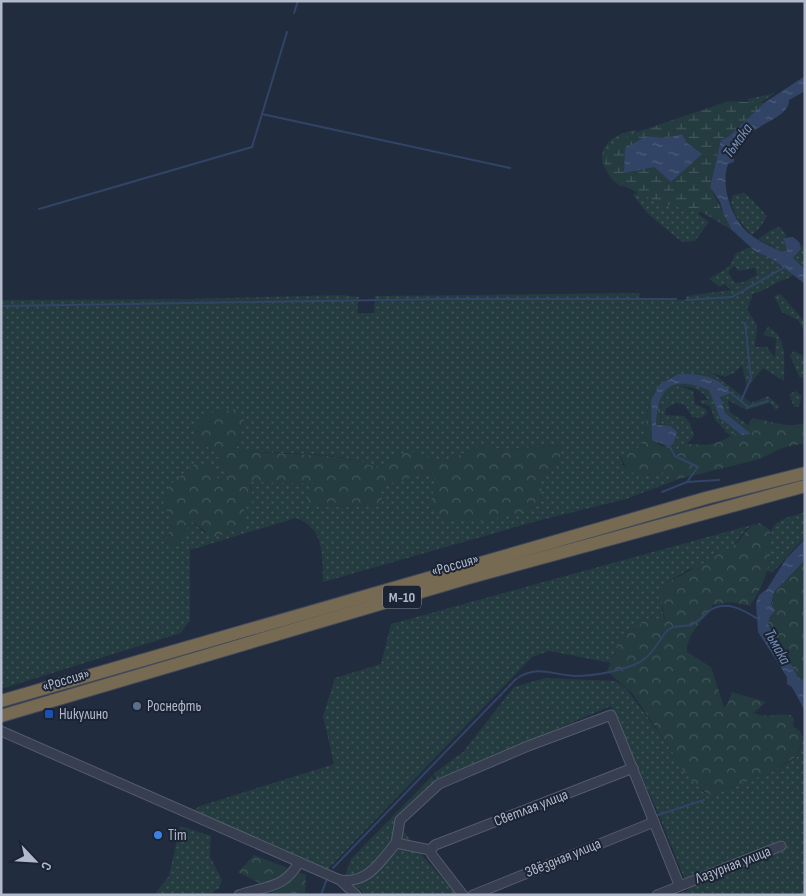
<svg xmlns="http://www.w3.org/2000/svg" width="806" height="896" viewBox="0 0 806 896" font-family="'Sofia Sans Condensed',sans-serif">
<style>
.grass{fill:url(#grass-dots);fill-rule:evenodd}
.forest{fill:url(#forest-crowns)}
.wetland{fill:url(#wetland-marsh);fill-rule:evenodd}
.water{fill:url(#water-ripples)}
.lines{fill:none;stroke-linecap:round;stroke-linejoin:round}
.stream{stroke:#324466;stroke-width:2}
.minor-casing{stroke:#545c6d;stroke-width:11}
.highway-casing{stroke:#41495a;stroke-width:14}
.minor{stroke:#363e4f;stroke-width:9}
.highway{stroke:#766a52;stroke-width:12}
.service-dot{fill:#5c6f8a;stroke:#1b2434;stroke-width:2}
.transit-dot{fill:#1a4fb4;stroke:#1b2434;stroke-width:2}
.shop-dot{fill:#3f7fe0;stroke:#1b2434;stroke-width:2}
.labels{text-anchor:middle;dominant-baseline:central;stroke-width:4;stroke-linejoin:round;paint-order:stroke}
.shield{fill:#1b2434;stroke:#858c9d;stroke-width:1}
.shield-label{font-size:14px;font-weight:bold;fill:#b2b9ca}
.street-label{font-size:15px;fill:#b2b9ca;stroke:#1b2434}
.poi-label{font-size:15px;fill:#b2b9ca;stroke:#1b2434;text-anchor:start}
.water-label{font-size:16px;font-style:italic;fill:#768db4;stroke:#1b2434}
</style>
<defs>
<pattern id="grass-dots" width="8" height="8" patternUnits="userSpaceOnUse" patternTransform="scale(1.25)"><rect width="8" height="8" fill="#243b40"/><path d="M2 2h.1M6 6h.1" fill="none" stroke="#41555a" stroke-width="1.8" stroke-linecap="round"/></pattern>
<pattern id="forest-crowns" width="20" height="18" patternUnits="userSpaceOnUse" patternTransform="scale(1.25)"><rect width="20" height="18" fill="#243b40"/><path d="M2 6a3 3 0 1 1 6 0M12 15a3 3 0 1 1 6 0" fill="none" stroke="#41555a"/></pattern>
<pattern id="wetland-marsh" width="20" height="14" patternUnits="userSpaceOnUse" patternTransform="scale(1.25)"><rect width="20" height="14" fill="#243b40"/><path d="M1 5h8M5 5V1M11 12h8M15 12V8" fill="none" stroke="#41555a"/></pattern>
<pattern id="water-ripples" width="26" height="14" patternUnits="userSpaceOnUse" patternTransform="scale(1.25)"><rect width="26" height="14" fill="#324466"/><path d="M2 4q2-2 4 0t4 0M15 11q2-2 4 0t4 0" fill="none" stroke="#4d5d7b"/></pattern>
</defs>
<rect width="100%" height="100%" fill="#222c3f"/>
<!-- grass -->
<g class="grass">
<polygon points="775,93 754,107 748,104 748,99"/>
<path d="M635 130 641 135 623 148 621 169 631 184 620 186C591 162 598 137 635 130Z"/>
<polygon points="642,189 702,209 698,214 709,222 695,241 682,242 647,213 633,195"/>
<polygon points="745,193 767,216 759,229 751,235 736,216 731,202 733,195"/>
<polygon points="780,227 787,236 783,238 787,250 782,252 758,239 773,229"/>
<polygon points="799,242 805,250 805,269 793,258 801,249"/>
<path d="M751 247 771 258 793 275C788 280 783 279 778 282 767 288 764 291 752 294V298L747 309 757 325 755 347H767L775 358 776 338 763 335 768 327C788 337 784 361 784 381L763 368 747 388 742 365 734 373 725 377 699 368 714 374 751 403 768 396 779 406 776 410 770 403 746 410 728 400 730 412 748 425 741 433 730 436 715 420 710 406 702 403 700 400H708C702 390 692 386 680 386L693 391 695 404 706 409 707 414 701 418 692 417 685 405 676 403 666 408 665 415 684 416 690 423 694 436 687 444H683L677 451 663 447 669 442 661 427 660 395 653 391 650 394 642 446 620 456 623 466 651 476 661 472 679 479 626 499 537 521 323 582C322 554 325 529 296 518L190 550V620L181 633 1 689V300L185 299 341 295 359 297 357 313H374L375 296 640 293 639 299 685 300 687 296 731 290 724 284 720 287 709 279 730 266 736 253ZM734 266 739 271 755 268 757 275 744 282 735 283 728 272ZM244 420 236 449C283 457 333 448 377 468L408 451 442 462 480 446 505 449 559 446 561 456 541 476V494L437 473 422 474 380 486 381 506 317 507 313 483 250 482 253 502 205 533 191 521 165 545 172 522 171 484 195 465 211 466 219 481 229 477 215 452 193 437Z"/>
<polygon points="781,294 803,320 805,333 798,320 782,312 774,296"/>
<polygon points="794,351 802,355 805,361 805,379 799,377 790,355"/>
<polygon points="796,391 802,396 799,407 794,407 789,394"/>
<path d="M805 512V537L773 572 766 571C769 565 769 559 769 552 770 519 776 522 805 512Z"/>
<polygon points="755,524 746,529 733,546 698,568 689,569 663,585 662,610 665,621 650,617 636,628 615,640 618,647 611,663 549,651 532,657 328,869 194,812 195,809 200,806 334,764 323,716 335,678 381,664 391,624"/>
<polygon points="545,678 616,681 626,688 672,751 677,760 704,793 771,772 797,757 805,735 805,895 676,895 689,890 658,813 611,706 437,780 433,774 463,752 514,687"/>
<polygon points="432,776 437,783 396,821 420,853 457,895 366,895 345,876 351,859"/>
<polygon points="180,826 211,836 210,857 222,880 219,888 208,895 154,895 169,876"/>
</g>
<!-- forest -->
<g class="forest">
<path d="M653 391 660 395C659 412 663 428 657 444L677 451 683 444C704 444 709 448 729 437 742 430 744 433 752 418 766 420 792 430 805 422V443L782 448 760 459 679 479 661 472 651 476 628 472 620 455 642 446 650 394Z"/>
<path d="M238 409 244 420 236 448C283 459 333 448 377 468L408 451 442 462 480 446 505 449 560 446 561 456 541 476V494L530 510 485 521 447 520 430 509 436 473 422 474 381 486 382 506 317 507 307 502 313 483 250 482 253 503 244 509V528L214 537 191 521 181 543 165 545 172 522 162 500 171 484 195 464 211 465 219 481 229 477 215 452 193 437 201 414Z"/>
<path d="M760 523 770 530C774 556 765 585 750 606L732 602 713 605C704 619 686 635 687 652L711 667 724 707 727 705 732 692 766 702 754 713C767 719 778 712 791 715L794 719 793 726 800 731 803 738 797 756 771 772 713 795C696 791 679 766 672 751L632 693 607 671 618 647 615 640 636 628 650 617 665 621 661 597 662 585C687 573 708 560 731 547 743 540 745 526 760 523Z"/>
<polygon points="805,558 805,682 798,677 768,624 774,592"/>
<polygon points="254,855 306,875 305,895 272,895 271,889 238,872"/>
</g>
<!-- wetland -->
<path class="wetland" d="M729 101 764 103 728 137 721 140 710 187 732 230 702 212 662 204 613 181 604 165 610 148 634 133ZM682 134 687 143 701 154 671 182 654 167 647 136 667 138Z"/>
<!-- water -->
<g class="water">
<path d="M805 76V91L789 100C790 123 732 126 734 162L728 164C720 186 732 221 751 235 760 242 772 247 782 252L787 250 783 238 793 237 799 242 801 249 793 258 805 269V284L771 258 755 251 732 230 724 215 720 202 710 187 721 140 728 137 764 103Z"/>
<polygon points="682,134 687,143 702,154 671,182 654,167 624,173 625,148 647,136 667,138"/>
<path d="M679 374C699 374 719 376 731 393L720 397 725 413 751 434 742 435 720 418 709 390C672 375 658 385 656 425L670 426 677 432 674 442 670 447 652 440 651 400 660 384Z"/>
<polygon points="805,539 803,562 774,592 771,604 775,611 770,616 768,624 798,677 805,682 805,711 792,687 787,684 787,677 758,632 756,603 759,595 767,589 786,559"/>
</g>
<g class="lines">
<!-- stream -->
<g class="stream">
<polyline points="294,13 298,1"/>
<polyline points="262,114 510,168"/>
<polyline points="39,209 252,147 287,32"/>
<polyline points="686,300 732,297 785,267"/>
<polyline points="1,306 450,299 676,299"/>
<polyline points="731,393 748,407 768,401"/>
<polyline points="741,401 751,378 745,323"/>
<polyline points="670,447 675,456 698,467 687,482"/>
<polyline points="662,492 687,482 719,480"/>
<polyline points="655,816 704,800"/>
<path d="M333 868 516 679C538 664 552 675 575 676 595 676 620 671 638 663 651 657 658 642 666 632 672 624 683 627 691 625 698 622 704 616 709 611 726 599 743 610 758 619"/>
<polyline points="321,895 327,879"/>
</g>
<defs>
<g id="minor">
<polyline points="1,731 340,880 356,895"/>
<polyline points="396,843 400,820 439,784 528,746 611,715 678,882 677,887"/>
<polyline points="430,850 435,845 633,768"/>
<polyline points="430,850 432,855 463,895"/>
<path d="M340 880C368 884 380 862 396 843L430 850"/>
<path d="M239 895C264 886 285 889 299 862"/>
<polyline points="473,895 654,822"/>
<polyline points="657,895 781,846"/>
</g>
<g id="highway">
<polyline points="1,701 706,498 805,473"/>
<polyline points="1,716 468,578 805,486"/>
</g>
</defs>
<!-- minor casing -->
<use href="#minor" class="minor-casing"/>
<!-- highway casing -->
<use href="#highway" class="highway-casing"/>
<!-- minor -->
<use href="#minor" class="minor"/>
<!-- highway -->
<use href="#highway" class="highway"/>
</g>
<!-- markers -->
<circle class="service-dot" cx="137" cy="706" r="5"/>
<rect class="transit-dot" x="44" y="709" width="10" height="10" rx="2.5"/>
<circle class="shop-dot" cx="158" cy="835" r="5"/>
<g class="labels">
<!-- shield labels -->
<rect class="shield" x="383" y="585.5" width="38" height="23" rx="4"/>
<g class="shield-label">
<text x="402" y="597">М-10</text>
</g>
<!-- street labels -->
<g class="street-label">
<text transform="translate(455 565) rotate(-16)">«Россия»</text>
<text transform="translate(66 680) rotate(-17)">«Россия»</text>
<text transform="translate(531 808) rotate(-21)">Светлая улица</text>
<text transform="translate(563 858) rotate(-22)">Звёздная улица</text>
<text transform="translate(733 865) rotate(-21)">Лазурная улица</text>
</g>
<!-- poi labels -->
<g class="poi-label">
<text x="147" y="706">Роснефть</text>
<text x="59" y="714">Никулино</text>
<text x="168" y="835">Tim</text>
</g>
<!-- water labels -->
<g class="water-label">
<text transform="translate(738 141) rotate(-54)">Тьмака</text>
<text transform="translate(777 647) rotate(61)">Тьмака</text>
</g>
</g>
<!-- border -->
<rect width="806" height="896" fill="none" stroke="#b2b9ca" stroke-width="5"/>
<!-- north arrow -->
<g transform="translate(35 861) rotate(115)" stroke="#1b2434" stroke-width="4" paint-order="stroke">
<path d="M0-4L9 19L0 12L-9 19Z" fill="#b2b9ca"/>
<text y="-8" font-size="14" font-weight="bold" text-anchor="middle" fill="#b2b9ca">С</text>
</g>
</svg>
